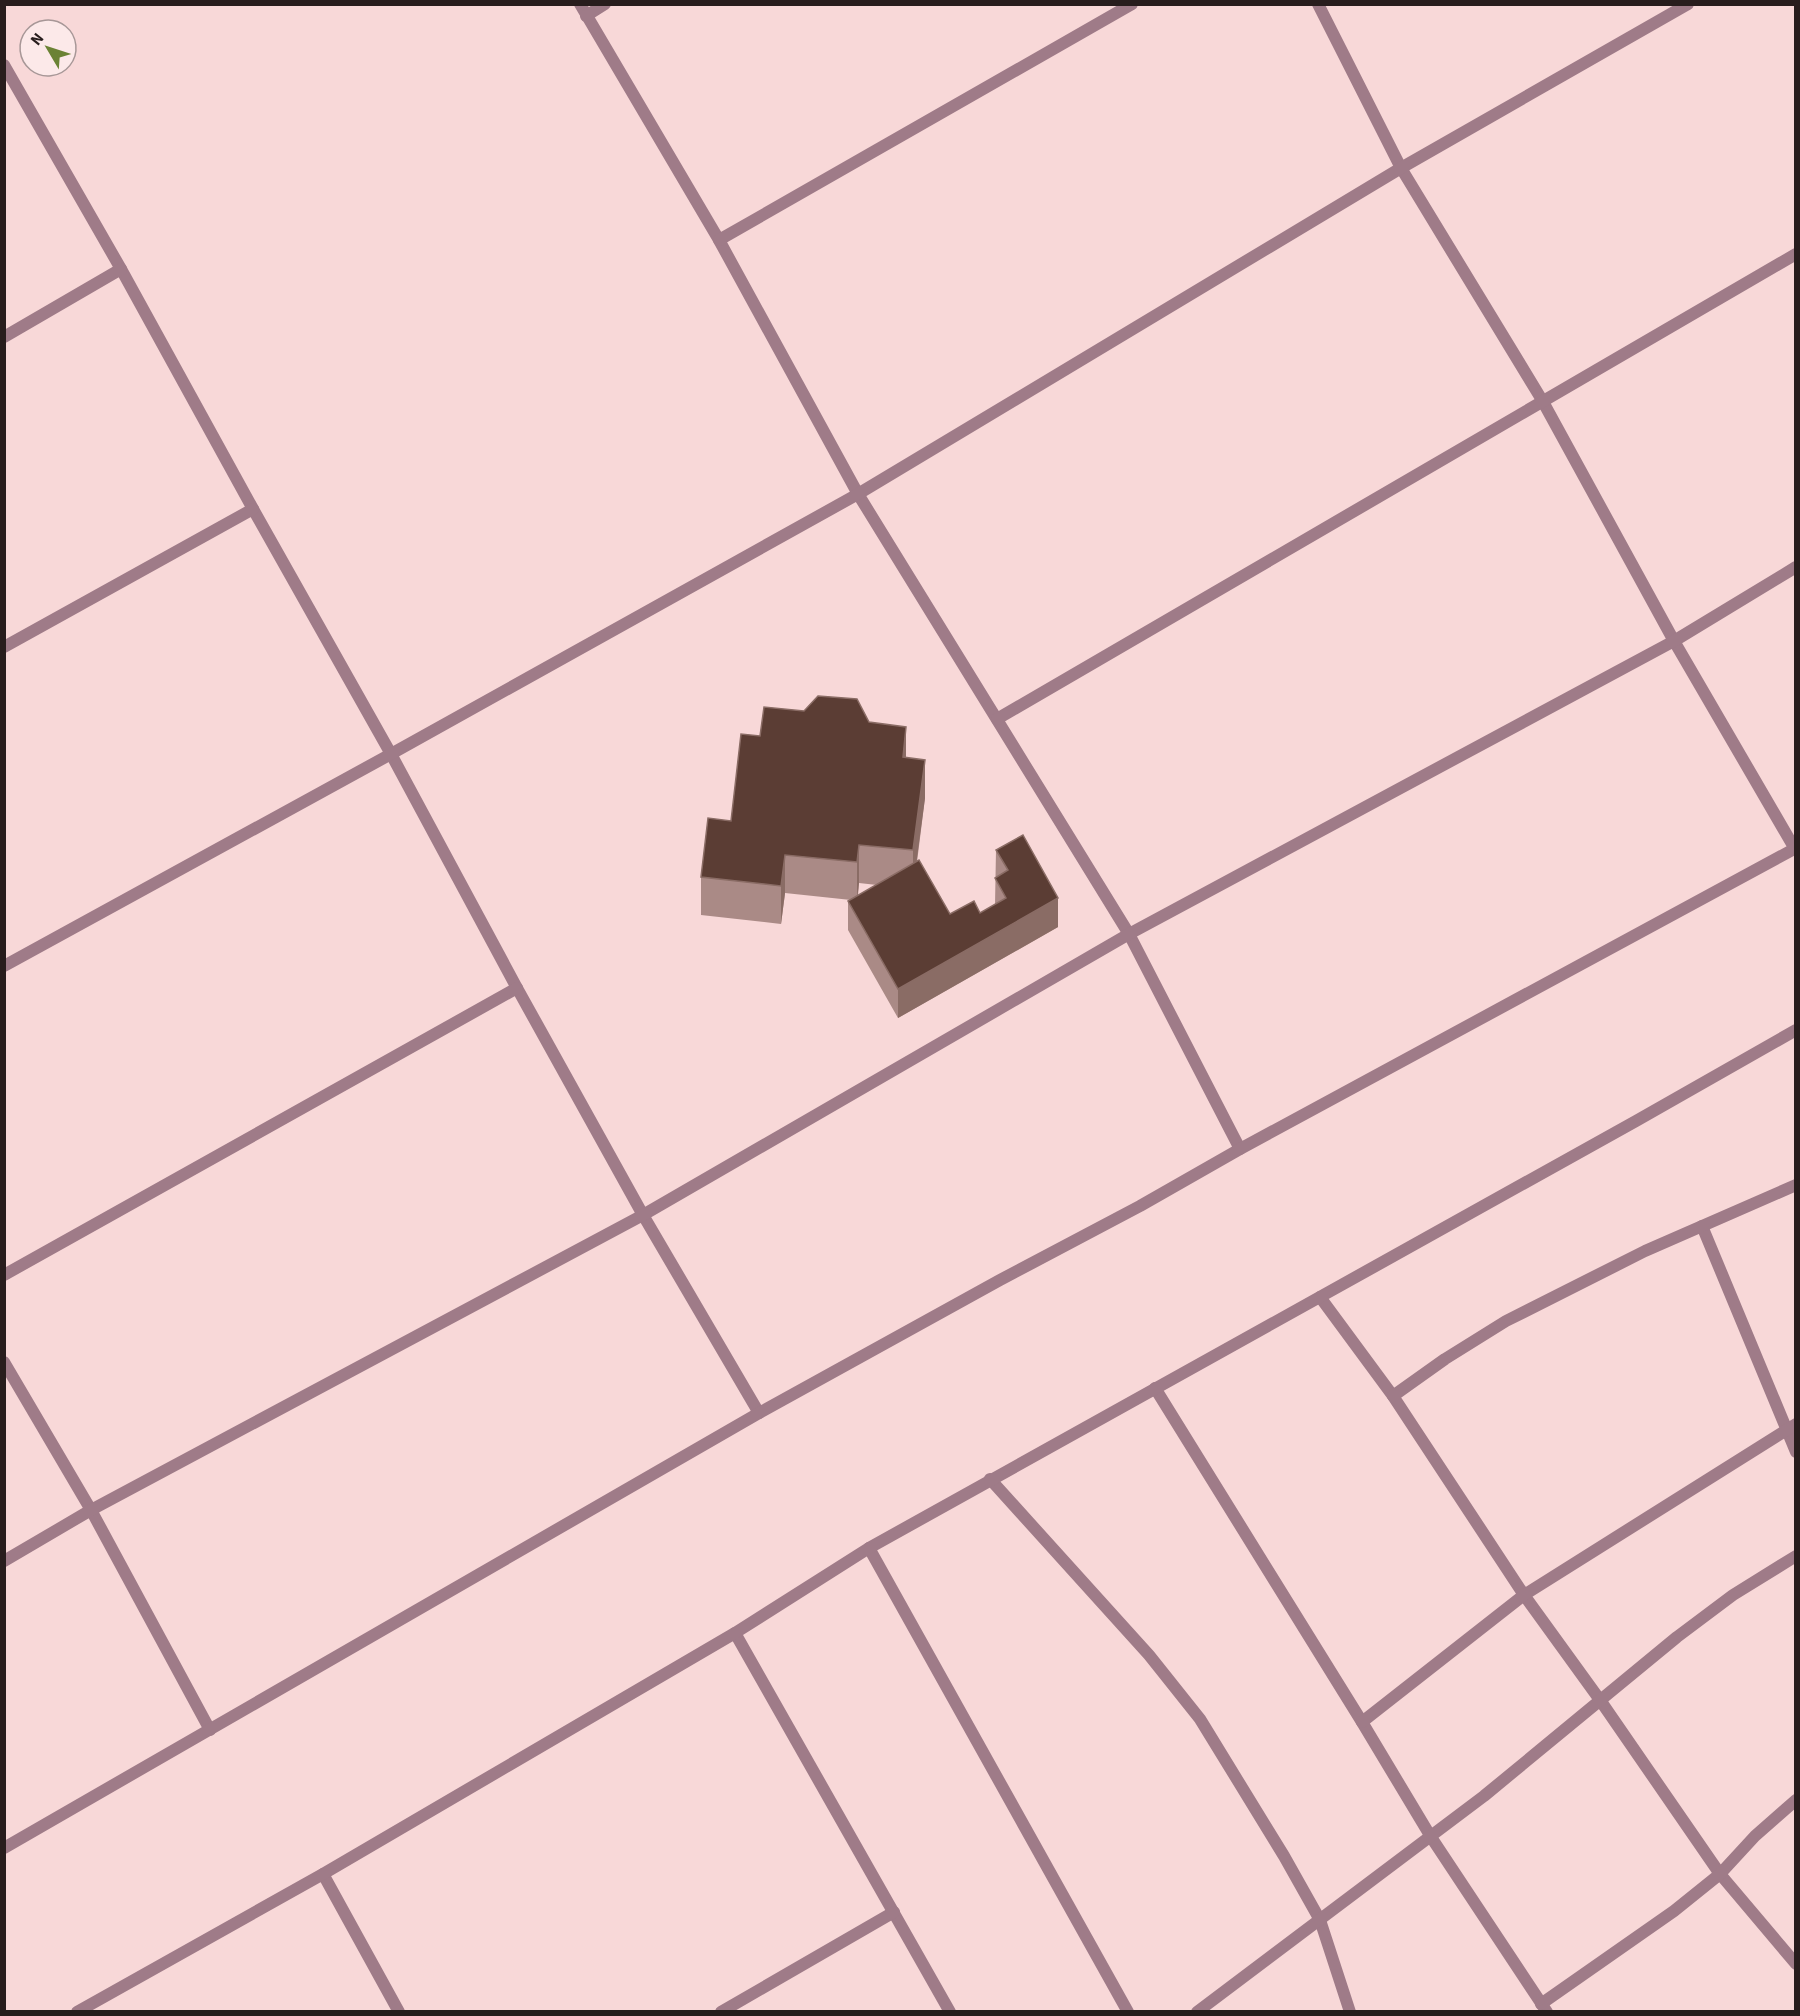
<svg xmlns="http://www.w3.org/2000/svg" width="1800" height="2016" viewBox="0 0 1800 2016" font-family="'Source Sans 3',sans-serif">
<style>
.lines{fill:none;stroke-linecap:round;stroke-linejoin:round}
.street{stroke:#9f7b88;stroke-width:12}
.wall{fill:#aa8a86;fill-rule:evenodd}
.shaded-wall{fill:#8a6c65}
.building{fill:#5b3d34;stroke:#8a6c65;stroke-width:1.5}
</style>
<rect width="100%" height="100%" fill="#f8d8d8"/>
<g class="lines">
<!-- street -->
<g class="street">
<polyline points="580,4 719,240 858,494 1129,934 1240,1149"/>
<polyline points="1318,4 1401,168 1542,400 1674,641 1795,849"/>
<polyline points="586,16 605,4"/>
<polyline points="4,65 121,269 253,509 391,754 517,988 643,1215 759,1413"/>
<polyline points="719,240 1132,4"/>
<polyline points="4,337 121,269"/>
<polyline points="4,647 253,509"/>
<polyline points="997,719 1796,254"/>
<polyline points="4,966 391,754 858,494 1401,168 1688,4"/>
<polyline points="1702,1226 1796,1452"/>
<polyline points="4,1275 517,988"/>
<polyline points="1320,1297 1393,1396 1524,1595 1600,1700 1720,1874 1796,1964"/>
<polyline points="4,1362 91,1510 210,1730"/>
<polyline points="1155,1388 1362,1722 1431,1837 1547,2012"/>
<polyline points="1393,1396 1445,1359 1506,1321 1645,1251 1796,1185"/>
<polyline points="990,1479 1149,1655 1200,1719 1284,1856 1320,1920 1350,2012"/>
<polyline points="869,1548 1128,2012"/>
<polyline points="4,1561 91,1510 643,1215 1129,934 1674,641 1796,567"/>
<polyline points="735,1633 950,2012"/>
<polyline points="1362,1722 1524,1595 1796,1424"/>
<polyline points="4,1848 759,1413 1000,1280 1140,1206 1240,1149 1796,848"/>
<polyline points="323,1874 399,2012"/>
<polyline points="1541,2004 1674,1911 1720,1874 1755,1836 1796,1800"/>
<polyline points="77,2012 323,1874 735,1633 869,1548 1636,1121 1796,1030"/>
<polyline points="721,2012 894,1912"/>
<polyline points="1197,2012 1484,1796 1677,1637 1733,1595 1796,1556"/>
</g>
</g>
<!-- wall -->
<path class="wall" d="M869 722 906 758 925 798 917 862 950 914 980 913 995 905 996 850 1058 927 898 1018 848 930V901L851 900 785 893 781 924 701 915V877L731 821 760 736ZM859 883 877 885 858 896Z"/>
<!-- shaded-wall -->
<g class="shaded-wall">
<polygon points="906,727 906,765 903,757"/>
<polygon points="925,760 925,798 913,888 913,850"/>
<polygon points="859,845 859,883 857,900 857,862"/>
<polygon points="785,855 785,893 781,924 781,886"/>
<polygon points="1058,898 1058,927 898,1018 898,989"/>
</g>
<!-- building -->
<g class="building">
<polygon points="818,696 857,699 869,722 906,727 903,757 925,760 913,850 859,845 857,862 785,855 781,886 701,877 708,818 731,821 741,734 760,736 764,707 804,711"/>
<polygon points="1023,835 1058,898 898,989 848,901 919,860 950,914 974,901 980,913 1006,898 995,878 1008,870 996,850"/>
</g>
<!-- border -->
<rect width="1800" height="2016" fill="none" stroke="#281d1d" stroke-width="12"/>
<!-- north arrow -->
<g transform="translate(48 48) rotate(309)"><circle r="28" fill="#fce9e9" stroke="#a79797" stroke-width="1.5"/>
<path d="M0-4.5L10 22L0 15L-10 22Z" fill="#6b8234"/>
<text y="-9" font-size="16" font-weight="bold" text-anchor="middle" fill="#281d1d">N</text>
</g>
</svg>
